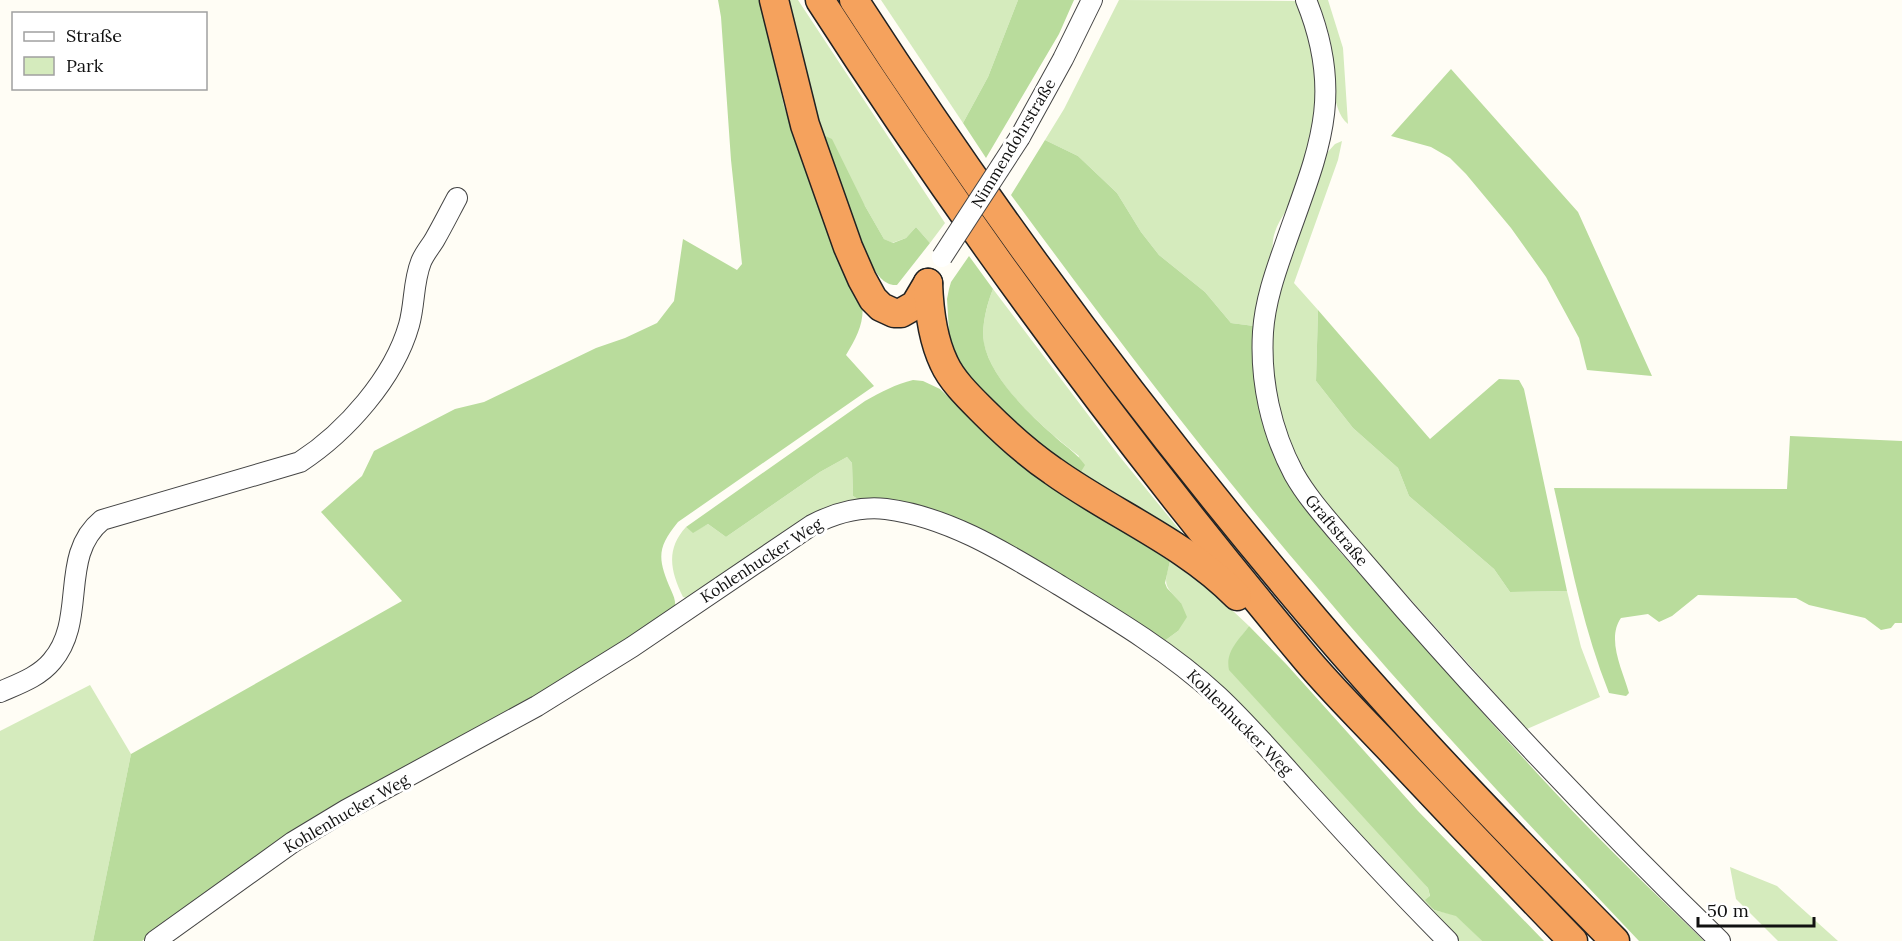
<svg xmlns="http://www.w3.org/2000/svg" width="1902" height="941" viewBox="0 0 1902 941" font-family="Lora,serif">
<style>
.green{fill:#d5ebbd}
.forest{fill:#b9dc9c}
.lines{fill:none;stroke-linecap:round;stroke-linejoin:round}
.minor-casing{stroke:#444;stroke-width:22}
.highway-casing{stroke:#222;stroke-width:31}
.minor{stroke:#fff;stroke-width:20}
.highway{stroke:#f5a25d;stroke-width:28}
.minor-bridge-casing{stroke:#444;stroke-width:22;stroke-linecap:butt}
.minor-bridge{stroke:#fff;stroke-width:20}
.labels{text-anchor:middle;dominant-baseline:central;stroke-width:6;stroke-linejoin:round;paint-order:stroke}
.street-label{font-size:16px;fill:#111;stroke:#fff}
</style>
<rect width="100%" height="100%" fill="#fffdf5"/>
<!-- green -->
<g class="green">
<polygon points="781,0 798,0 945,223 930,243 916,227 906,238 892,243 884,239 865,206 816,140"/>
<polygon points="881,0 1018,0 988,77 963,123"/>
<path d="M1119 0 1296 1C1323 68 1321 129 1294 196 1289 209 1279 219 1275 232 1272 240 1273 247 1272 255 1269 278 1260 303 1254 326L1231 323 1205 292 1159 255 1141 232 1117 193 1078 156 1045 140 1064 109Z"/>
<path d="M1317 0H1328L1343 48 1348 124C1329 108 1335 69 1331 44 1328 29 1323 14 1317 0Z"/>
<polygon points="1342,141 1338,160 1294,283 1318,310 1316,381 1353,428 1398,468 1409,496 1494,569 1510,592 1567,591 1581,647 1600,697 1527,729 1334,514 1310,483 1287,438 1273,388 1271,332 1279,285 1326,154 1335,144"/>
<path d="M993 289 1120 457 1187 539 1070 473 1079 456C1045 429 994 387 984 344 981 327 987 304 993 289Z"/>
<path d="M847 457 852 463 853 496 863 502 689 599 683 597C671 572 665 550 686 527L693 532 708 524 726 537 820 472Z"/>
<path d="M1170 561 1216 595 1249 626 1233 648 1428 888 1433 910 1456 915 1482 941H1456L1163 642 1178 631 1181 603C1163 584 1164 586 1170 561Z"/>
<polygon points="90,685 131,754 93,941 0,941 0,731"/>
<polygon points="1730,867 1777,886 1838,941 1778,941 1736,899"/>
</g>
<!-- forest -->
<g class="forest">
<path d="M718 0H760L784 106 801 158 862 301C865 322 857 337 846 355L874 386 678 522C656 549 658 559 671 590 674 597 676 601 675 609L582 671 249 862 142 941H93L131 754 402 601 321 512 362 476 374 451 455 409 484 402 596 348 625 338 657 323 674 301 683 239 737 270 742 264 731 160 721 17Z"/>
<polygon points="1018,0 1074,0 1059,34 986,158 963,123 988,77"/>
<polygon points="1451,69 1578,212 1652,376 1587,370 1579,338 1546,277 1511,228 1466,174 1450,158 1431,147 1391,136"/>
<path d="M825 136 832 139 865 206 884 239 893 243 906 238 916 227 930 243 897 285C884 286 877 274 871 264L816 140Z"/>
<path d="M1045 140 1078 156 1117 193 1141 232 1159 255 1205 292 1231 323 1254 326C1250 375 1258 427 1282 471 1313 528 1362 575 1404 623 1464 692 1524 761 1587 826 1625 865 1665 903 1704 941H1639C1525 821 1412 701 1306 574 1202 452 1106 324 1011 195Z"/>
<path d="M969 256 993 289C987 304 981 327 984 343 990 376 1027 412 1052 434 1063 445 1076 452 1085 465L1079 475 1070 473 975 390 950 348 947 299 949 289 951 282Z"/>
<polygon points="1318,310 1430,439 1499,379 1519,380 1524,389 1567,591 1510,592 1494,569 1409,496 1398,468 1353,428 1316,381"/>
<path d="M913 380 923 381 940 389 985 432 1055 490 1170 561 1165 583 1167 588 1181 603 1187 617 1178 631 1163 642 1069 583 863 502 853 496 852 463 847 457 820 472 726 537 708 524 693 533 686 527 865 401C881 392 896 384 913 380Z"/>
<path d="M1790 436 1902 441V623H1895L1891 628 1881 630 1865 618 1809 605 1796 598 1698 595 1672 616 1659 622 1648 614 1621 618C1606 639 1623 671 1629 693L1626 696 1609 693C1582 625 1570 558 1554 488L1787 489Z"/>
<path d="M1249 626 1287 665 1418 811 1544 941H1482L1456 916 1434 910 1425 900 1430 896 1428 888 1229 670C1225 651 1239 640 1249 626Z"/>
</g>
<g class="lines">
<defs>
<g id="minor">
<path d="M1306 0C1346 98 1317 153 1285 245 1275 273 1265 302 1263 332 1260 381 1271 431 1294 474 1307 497 1325 517 1342 537 1363 561 1384 586 1405 610 1505 724 1611 835 1720 941"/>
<polyline points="1020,137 1063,59 1092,0"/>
<path d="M0 692C18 684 39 677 52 661 88 619 58 556 102 520L300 462C346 432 394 378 409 325 415 304 413 282 421 262 424 254 431 246 435 239 443 225 450 211 457 198"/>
<path d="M155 941 293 842 346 810 537 706 632 647 812 525C835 513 859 506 886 509 949 517 1006 553 1059 585 1115 619 1170 652 1218 696 1249 725 1277 758 1305 789 1352 841 1399 892 1448 941"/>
</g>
<g id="highway">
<polyline points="774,0 805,125 848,247 862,279 873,299 881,307 894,313 901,313 915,305 928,283"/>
<path d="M820 0C967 228 1128 446 1302 654 1329 687 1360 717 1389 748 1450 813 1511 877 1573 941"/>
<path d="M854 0C994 217 1149 424 1315 620 1410 732 1512 837 1615 941"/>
<path d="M928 283C929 310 932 338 944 363 952 381 970 398 984 412 1005 433 1028 454 1053 471 1113 514 1185 543 1237 596"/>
</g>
</defs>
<!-- minor casing -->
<use href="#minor" class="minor-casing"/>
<!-- highway casing -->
<use href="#highway" class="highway-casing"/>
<!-- minor -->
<use href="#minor" class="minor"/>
<!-- highway -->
<use href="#highway" class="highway"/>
<defs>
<polyline id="minor-bridge" points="942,257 1020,137"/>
</defs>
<!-- minor-bridge casing -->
<use href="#minor-bridge" class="minor-bridge-casing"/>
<!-- minor-bridge -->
<use href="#minor-bridge" class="minor-bridge"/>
</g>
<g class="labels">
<!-- street labels -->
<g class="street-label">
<text transform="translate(1013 143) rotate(-59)">Nimmendohrstraße</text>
<text transform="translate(1337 530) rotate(50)">Graftstraße</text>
<text transform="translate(761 560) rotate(-33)">Kohlenhucker Weg</text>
<text transform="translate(1240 722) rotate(45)">Kohlenhucker Weg</text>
<text transform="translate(346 813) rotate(-30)">Kohlenhucker Weg</text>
</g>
</g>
<!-- legend -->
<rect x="12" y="12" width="195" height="78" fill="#ffffff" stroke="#a0a0a0" stroke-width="1.5"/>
<rect x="24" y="32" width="30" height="9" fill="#ffffff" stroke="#a0a0a0" stroke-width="1.5"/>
<text x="66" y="42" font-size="18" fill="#111111">Straße</text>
<rect x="24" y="57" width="30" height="18" fill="#d5ebbd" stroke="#a0a0a0" stroke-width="1.5"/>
<text x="66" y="72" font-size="18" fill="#111111">Park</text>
<!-- scale -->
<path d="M1698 917v9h116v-9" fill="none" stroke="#111111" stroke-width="3"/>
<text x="1707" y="917" font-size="18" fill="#111111" stroke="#ffffff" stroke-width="4.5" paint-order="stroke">50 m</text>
</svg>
